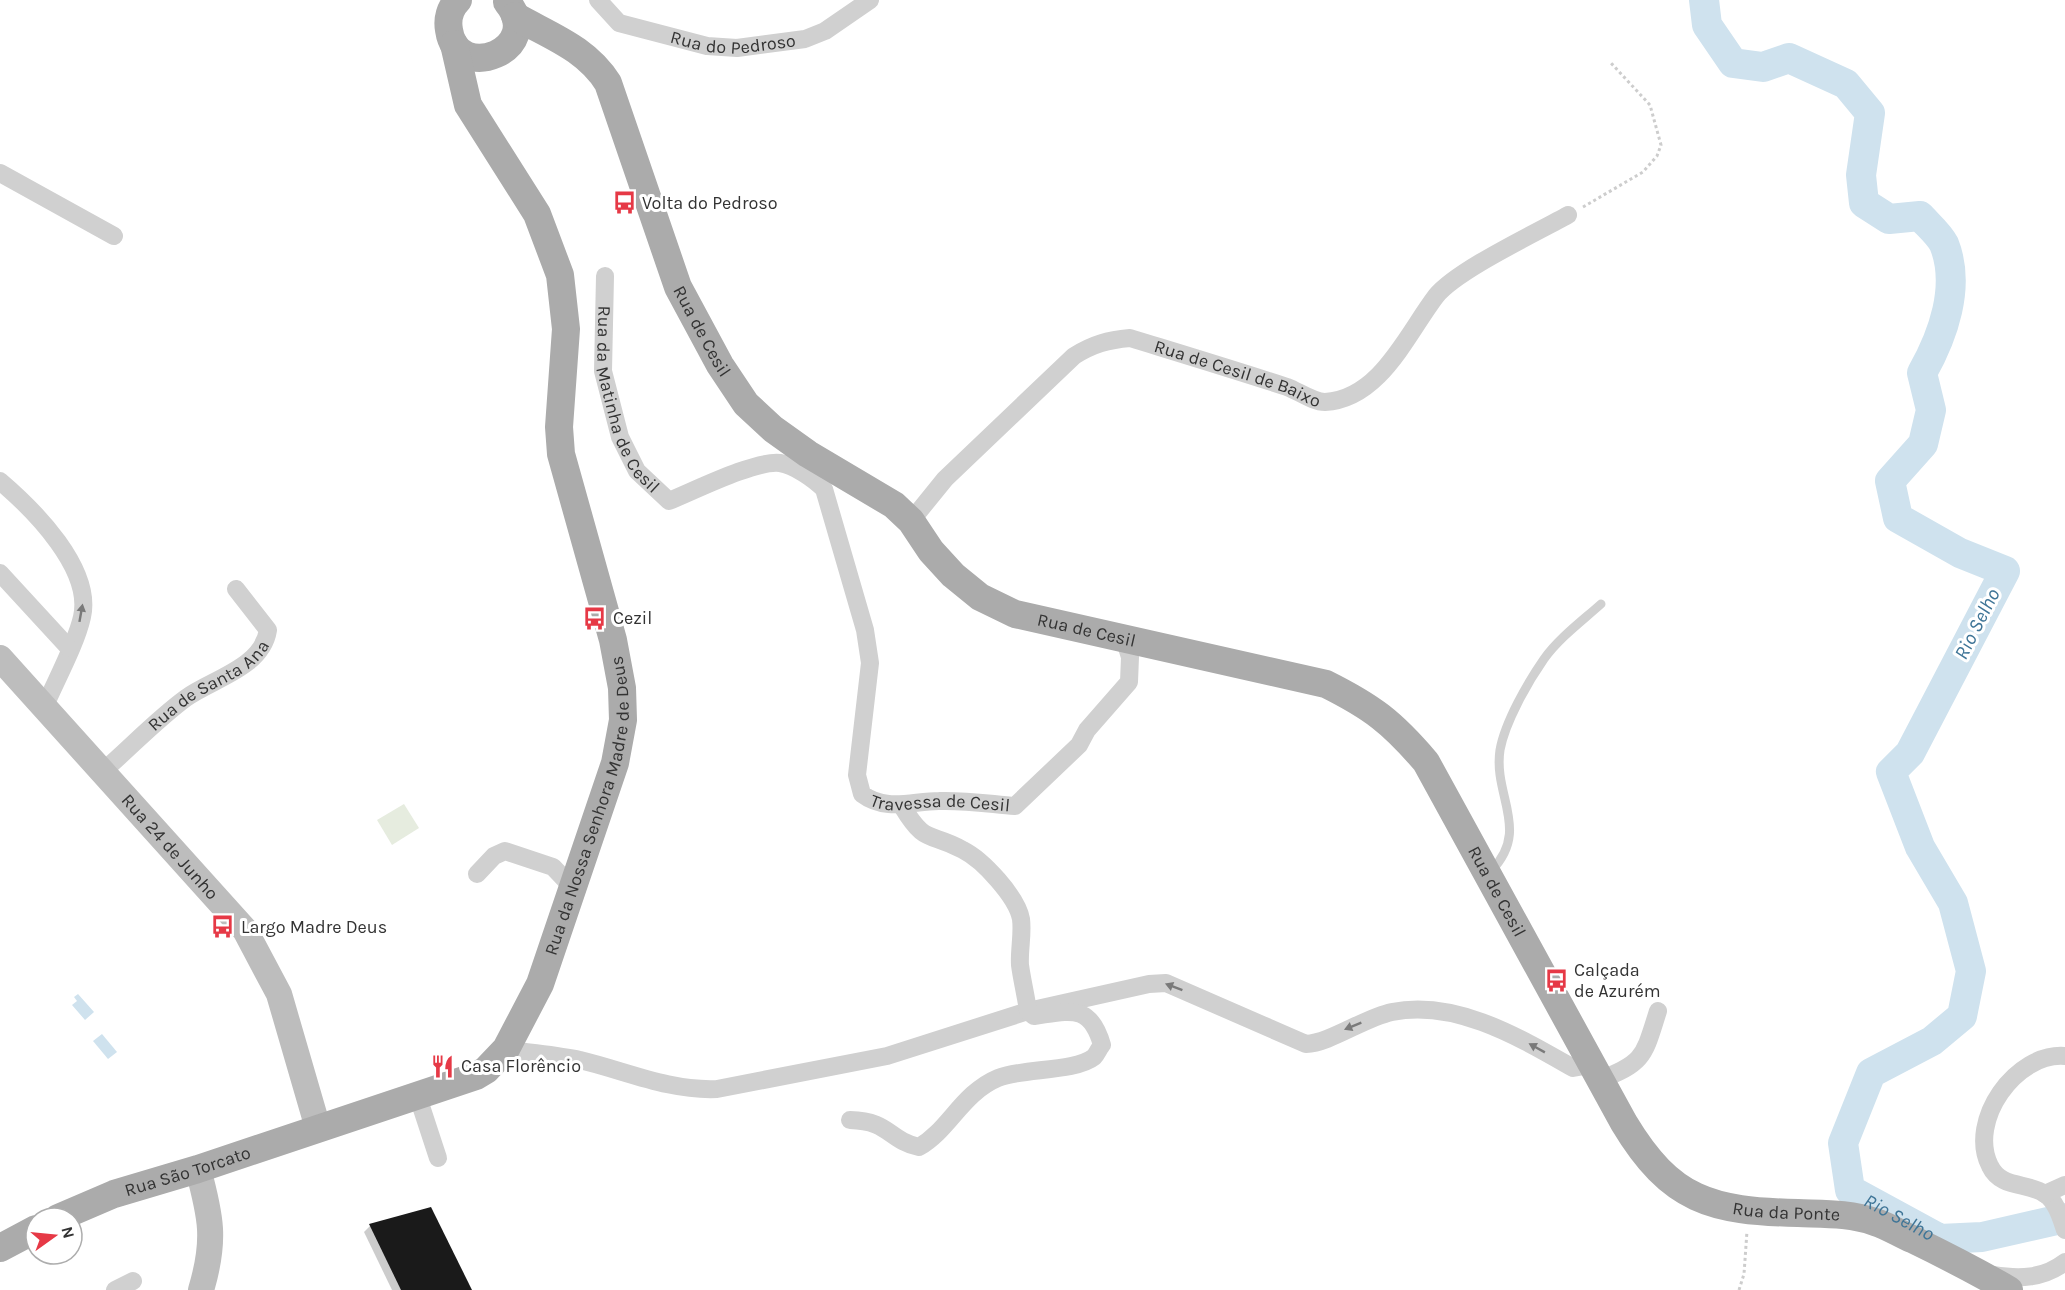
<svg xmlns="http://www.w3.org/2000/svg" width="2065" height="1290" viewBox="0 0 2065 1290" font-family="Karla,sans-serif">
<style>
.green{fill:#e6ecdf}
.water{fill:#cfe2ee}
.shadow{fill:#0003}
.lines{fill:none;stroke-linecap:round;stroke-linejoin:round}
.river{stroke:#cfe2ee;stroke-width:30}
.building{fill:#1a1a1a}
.path{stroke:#cdcdcd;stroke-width:3;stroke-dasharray:3 3;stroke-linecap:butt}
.lane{stroke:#d0d0d0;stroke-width:9}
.street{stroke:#d0d0d0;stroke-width:18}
.secondary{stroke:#bdbdbd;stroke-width:26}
.primary{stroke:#ababab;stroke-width:28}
.oneway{fill:#7a7a7a}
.labels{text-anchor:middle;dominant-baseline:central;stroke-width:6;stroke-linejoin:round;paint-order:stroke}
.street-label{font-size:18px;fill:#333;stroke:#fff}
.poi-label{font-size:18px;fill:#333;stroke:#fff;text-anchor:start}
.water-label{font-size:20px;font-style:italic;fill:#3f7597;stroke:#fff}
</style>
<rect width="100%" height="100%" fill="#fff"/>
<!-- green -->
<polygon class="green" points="404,804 419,828 392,845 377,820"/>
<!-- water -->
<g class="water">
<polygon points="78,994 94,1012 85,1020 72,1005 77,1001 74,997"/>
<polygon points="102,1034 117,1052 108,1059 93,1041"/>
</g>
<!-- shadow -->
<polygon class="shadow" points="370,1226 470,1290 392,1290 364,1232"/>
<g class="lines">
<!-- river -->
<path class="river" id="s1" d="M1704 0 1707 25 1733 63 1763 67 1789 58 1846 84 1870 113 1861 175 1864 203 1889 219 1920 216C1927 224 1939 234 1944 244 1961 286 1943 336 1922 373L1931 410 1923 444 1890 481 1898 518 1960 553 2005 571 1910 753 1891 772 1920 847 1953 903 1971 971 1962 1016 1932 1041 1871 1073 1843 1143 1850 1190 1940 1239 1982 1237 2065 1218"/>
</g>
<!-- building -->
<polygon class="building" points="431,1207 472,1290 401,1290 369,1224"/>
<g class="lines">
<!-- path -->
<g class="path">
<polyline points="1583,207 1643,172 1657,156 1661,145 1650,105 1611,63"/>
<polyline points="1739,1290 1744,1274 1747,1231"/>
</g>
<!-- lane -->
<path class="lane" d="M1491 871C1531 830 1493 796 1500 750 1505 722 1528 682 1544 659 1559 638 1582 621 1601 604"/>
<!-- street -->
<g class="street">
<path id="s2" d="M598 0 619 23 707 46 737 48 805 39 825 31 870 0"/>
<polyline points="0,173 114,236"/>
<path id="s3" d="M605 276 603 371 620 437 637 471 669 501C694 491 755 460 780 463 794 465 814 479 824 489L865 630 870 663 857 775 862 794C886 812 912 801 939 801 964 800 990 804 1015 806L1079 745 1087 730 1129 682 1130 657 1124 638"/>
<path d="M0 481C34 510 93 569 82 617 76 644 56 680 45 706"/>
<path id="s4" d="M911 521 945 479 1074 356C1093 344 1108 340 1130 338 1182 354 1235 370 1287 387 1298 391 1313 402 1325 402 1380 399 1407 334 1436 296 1457 270 1536 233 1568 215"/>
<polyline points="0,573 69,648"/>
<path id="s5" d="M102 772C130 748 156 720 186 698 212 679 262 668 268 630L236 589"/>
<polyline points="477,874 494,856 505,851 553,867 573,888"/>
<path d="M506 1049C530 1053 556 1055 580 1060 626 1071 669 1091 717 1089L887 1056 1028 1011 1149 984 1166 983 1306 1044C1330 1043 1364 1018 1392 1012 1456 999 1520 1038 1573 1068L1590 1065"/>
<path d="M2065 1056C2016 1052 1967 1121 1990 1166 2001 1189 2027 1182 2045 1194 2056 1201 2061 1218 2065 1230"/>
<path d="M1599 1080C1645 1063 1644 1055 1658 1011"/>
<polyline points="418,1097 438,1158"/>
<path d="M850 1120C890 1121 888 1140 919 1147 949 1130 962 1093 998 1078 1022 1068 1075 1072 1094 1057 1097 1054 1099 1048 1102 1045 1090 1003 1070 1011 1034 1016L1028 1011C1026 996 1022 980 1020 965 1019 950 1023 934 1021 919 1017 897 983 860 963 850 929 831 926 846 902 806"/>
<polyline points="2045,1194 2065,1185"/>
<path d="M1993 1275C2019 1279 2043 1279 2065 1262"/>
<polyline points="115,1290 133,1281"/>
</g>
<!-- secondary -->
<g class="secondary">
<path id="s6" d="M0 658 245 930 279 994 318 1128"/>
<path d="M198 1169C211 1217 216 1240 201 1290"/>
</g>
<!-- primary -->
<g class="primary">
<path d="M458 0C450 8 447 19 449 30 457 85 546 49 507 2"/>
<path id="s7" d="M515 16C550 36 586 48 608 83L678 287 720 365 746 404 773 429 808 454 894 505 911 521 931 551 953 575 980 597 1015 614 1326 684C1372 707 1392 722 1426 762L1624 1123C1671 1201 1711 1211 1798 1213 1824 1214 1850 1213 1875 1222 1888 1226 1900 1234 1912 1239 1945 1255 1978 1272 2009 1290"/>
<path id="s8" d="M58 1218 114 1194 198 1169 476 1076 486 1070 506 1049 540 984 615 763 623 720 622 688 613 640 561 454 559 427 566 329 560 275 537 214 468 105 454 44"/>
<polyline points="0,1248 36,1229"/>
</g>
</g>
<!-- one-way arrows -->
<defs><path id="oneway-solid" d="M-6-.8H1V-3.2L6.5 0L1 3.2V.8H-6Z" transform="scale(1.5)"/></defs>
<g class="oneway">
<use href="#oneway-solid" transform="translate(81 613) rotate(-80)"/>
<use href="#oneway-solid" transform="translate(1174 987) rotate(-159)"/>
<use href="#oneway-solid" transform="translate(1353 1026) rotate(158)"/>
<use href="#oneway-solid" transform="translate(1537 1048) rotate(-151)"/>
</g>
<!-- icons -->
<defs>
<symbol id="bus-bare" viewBox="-9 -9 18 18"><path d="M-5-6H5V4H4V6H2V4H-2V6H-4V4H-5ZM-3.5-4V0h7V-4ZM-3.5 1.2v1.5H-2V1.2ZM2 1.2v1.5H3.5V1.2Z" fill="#e63946" stroke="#fff" stroke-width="2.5" paint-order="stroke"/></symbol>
<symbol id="restaurant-bare" viewBox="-9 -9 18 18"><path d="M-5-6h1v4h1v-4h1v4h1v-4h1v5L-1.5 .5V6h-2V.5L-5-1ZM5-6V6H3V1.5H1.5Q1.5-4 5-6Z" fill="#e63946" stroke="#fff" stroke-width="2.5" paint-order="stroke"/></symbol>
</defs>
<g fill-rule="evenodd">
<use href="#bus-bare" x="608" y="186" width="33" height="33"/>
<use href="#bus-bare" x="578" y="602" width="33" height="33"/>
<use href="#bus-bare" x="206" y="910" width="33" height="33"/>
<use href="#bus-bare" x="1540" y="964" width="33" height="33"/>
<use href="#restaurant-bare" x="426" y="1050" width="33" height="33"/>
</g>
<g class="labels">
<!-- street labels -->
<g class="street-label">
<text stroke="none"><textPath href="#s2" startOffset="148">Rua do Pedroso</textPath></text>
<text stroke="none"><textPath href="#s7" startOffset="382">Rua de Cesil</textPath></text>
<text stroke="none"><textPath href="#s4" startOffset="405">Rua de Cesil de Baixo</textPath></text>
<text stroke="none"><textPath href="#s3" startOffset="129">Rua da Matinha de Cesil</textPath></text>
<text stroke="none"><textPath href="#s7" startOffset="886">Rua de Cesil</textPath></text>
<text stroke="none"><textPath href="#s5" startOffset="138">Rua de Santa Ana</textPath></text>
<text stroke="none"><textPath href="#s3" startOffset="808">Travessa de Cesil</textPath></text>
<text stroke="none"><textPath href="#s8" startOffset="742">Rua da Nossa Senhora Madre de Deus</textPath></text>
<text stroke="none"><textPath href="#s6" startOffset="254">Rua 24 de Junho</textPath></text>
<text stroke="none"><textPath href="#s7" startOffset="1407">Rua de Cesil</textPath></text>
<text stroke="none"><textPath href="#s8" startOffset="138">Rua São Torcato</textPath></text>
<text stroke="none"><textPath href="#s7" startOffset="1868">Rua da Ponte</textPath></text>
</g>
<!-- poi labels -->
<g class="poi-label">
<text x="642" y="203">Volta do Pedroso</text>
<text x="613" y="618">Cezil</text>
<text x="241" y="927">Largo Madre Deus</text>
<text x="1574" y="970">Calçada<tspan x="1574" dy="21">de Azurém</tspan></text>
<text x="461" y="1066">Casa Florêncio</text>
</g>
<!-- water labels -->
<g class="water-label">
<text transform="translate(1977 624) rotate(-63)">Rio Selho</text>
<text stroke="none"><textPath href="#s1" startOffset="1614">Rio Selho</textPath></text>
</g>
</g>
<!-- north arrow -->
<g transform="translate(54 1236) rotate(75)"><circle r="28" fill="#ffffff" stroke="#adadad" stroke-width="1.5"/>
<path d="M0-4.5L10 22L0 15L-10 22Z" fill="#e63946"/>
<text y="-9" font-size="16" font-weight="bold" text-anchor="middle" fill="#333333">N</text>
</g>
</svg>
